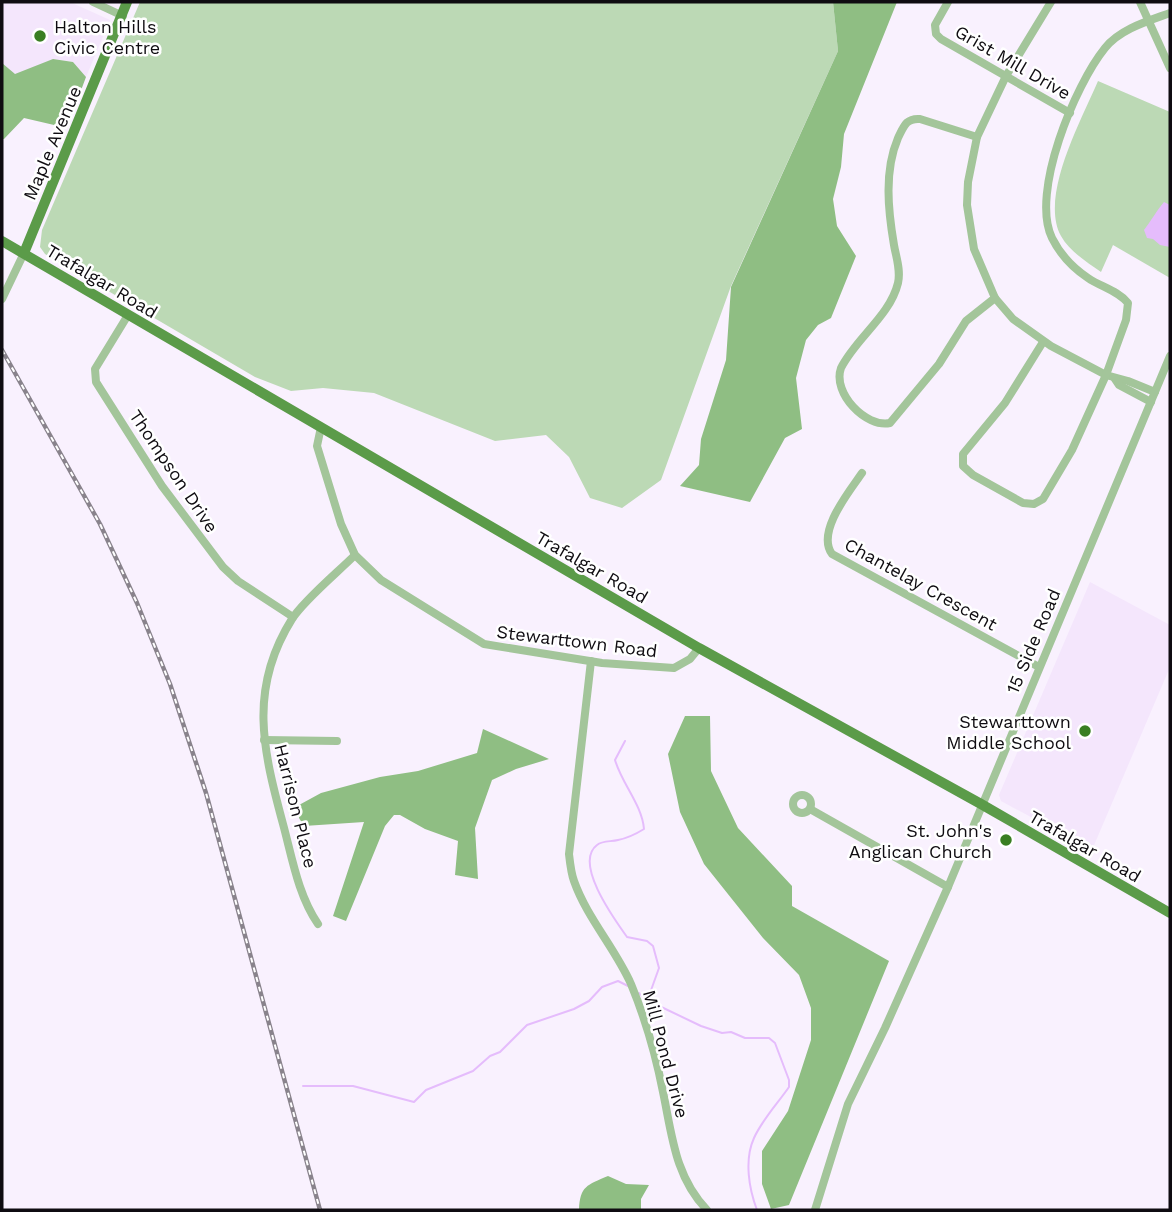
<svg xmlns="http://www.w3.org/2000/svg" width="1172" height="1212" viewBox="0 0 1172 1212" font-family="'Work Sans',sans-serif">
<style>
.built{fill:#f4e6fc}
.green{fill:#bcd9b5}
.forest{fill:#8fbe83}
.water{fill:#e5bcfc}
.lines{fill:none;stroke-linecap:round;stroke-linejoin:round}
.stream{stroke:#e5bcfc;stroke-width:2}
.minor{stroke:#a3c59a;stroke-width:8}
.major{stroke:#5b9b49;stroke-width:10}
.rail-casing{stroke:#89838c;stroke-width:4.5}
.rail{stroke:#fff;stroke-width:2;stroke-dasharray:5;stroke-linecap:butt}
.poi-dot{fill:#397e22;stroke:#fff;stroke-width:2.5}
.labels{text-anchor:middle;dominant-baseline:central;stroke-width:5;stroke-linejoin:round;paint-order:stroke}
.poi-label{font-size:18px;fill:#0f0c11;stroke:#fff;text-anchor:end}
.street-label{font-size:18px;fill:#0f0c11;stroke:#fff}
</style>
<rect width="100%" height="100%" fill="#f9f1fe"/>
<!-- built -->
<g class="built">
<polygon points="2,2 70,2 110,20 86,77 73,62 54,59 15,75 2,63"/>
<polygon points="1090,582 1170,625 1170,667 1092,850 1001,801 999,795"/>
</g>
<!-- green -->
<g class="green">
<polygon points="140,2 833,2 838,51 731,286 661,480 622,508 590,498 569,457 546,435 495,441 374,393 323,388 291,391 255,377 45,254 40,247 42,230"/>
<path d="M1098 81 1170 112V278L1113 245 1101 272C1087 262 1070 252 1061 236 1039 196 1082 119 1098 81Z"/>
</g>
<!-- forest -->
<g class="forest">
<polygon points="833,2 897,2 844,134 841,167 833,199 837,226 856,256 831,318 818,325 806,340 796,378 802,429 785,438 750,502 680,486 699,465 701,439 726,360 731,287 838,51"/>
<polygon points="53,59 73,62 86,77 67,128 24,118 4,139 2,139 2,63 15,74"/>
<polygon points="685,716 710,716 711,771 738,828 792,886 792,906 889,961 789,1205 771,1209 762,1184 762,1151 788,1111 811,1040 811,1008 799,975 763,938 704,864 680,812 668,754"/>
<polygon points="483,729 549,759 516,769 492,780 475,828 478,879 455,875 458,841 425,829 400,815 394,815 385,826 346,921 333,916 364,822 304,826 299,818 299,805 321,793 380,777 418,771 477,753"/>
<path d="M608 1176 626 1184 649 1185 641 1199V1210H579C580 1186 587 1185 608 1176Z"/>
</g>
<!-- water -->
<path class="water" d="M1164 202 1170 205V247L1160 245 1153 239 1147 238 1144 230C1151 221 1157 210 1164 202Z"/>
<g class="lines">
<!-- stream -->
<g class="stream">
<path d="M625 741 615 760C622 784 642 805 644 829 636 834 628 838 618 840 611 842 603 840 597 845 573 863 615 920 627 937L647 941 653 946 659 968 650 993 653 1003 701 1026 722 1033 731 1032 745 1038H769L775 1043 789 1080V1087C778 1103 762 1120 754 1138 744 1160 749 1189 757 1210"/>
<polyline points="639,993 646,999 651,997"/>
<polyline points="303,1086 353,1086 414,1102 426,1090 473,1071 490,1056 500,1052 527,1025 574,1009 589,1001 602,987 618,981 628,986"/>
</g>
<!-- minor -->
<g class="minor">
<polyline points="93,2 123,16"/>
<polyline points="948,2 935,25 936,34 941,39 1070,113"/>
<polyline points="1051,2 1006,76 977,137 968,182 967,205 974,249 995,298 1013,319 1051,346 1106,375 1128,381 1155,392"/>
<polyline points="1140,2 1170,68"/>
<path d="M977 137 920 119C906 118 904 126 898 138 884 171 888 210 894 245 896 257 901 270 898 283 890 316 856 338 841 368 832 393 866 428 890 423L939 364 966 321 995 298"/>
<polyline points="2,299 24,253"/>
<polyline points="128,315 95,369 96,382 162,486 223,567 238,581 293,617"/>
<path d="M1043 342 1005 403 963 454V466L973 475 1023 503 1034 504 1043 499 1072 450 1106 375 1126 320 1128 303C1117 290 1101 287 1088 278 1073 268 1060 254 1052 238 1030 193 1075 85 1105 48 1120 29 1148 21 1170 13"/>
<polyline points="1115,379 1119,385 1151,402"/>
<polyline points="321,427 317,446 341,524 355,555 381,580 484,644 602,663 674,668 690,659 699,648"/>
<path d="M862 473C849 492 816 532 832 554L1039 667"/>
<path d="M591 661 569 854C570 863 571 873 574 881 587 918 615 948 631 984 645 1018 656 1056 663 1092 672 1135 675 1177 707 1210"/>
<polyline points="264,740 337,741"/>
<circle cx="802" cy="804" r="9"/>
<polyline points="810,809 948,887"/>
<path d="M318 924C298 895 292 857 283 824 263 750 248 689 292 619 304 600 338 572 355 555"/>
<polyline points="815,1210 848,1104 885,1028 948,887 1170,356"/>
</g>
<!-- major -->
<g class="major">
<polyline points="2,241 699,648 981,804 1170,913"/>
<polyline points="24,253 127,2"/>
</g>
<defs>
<polyline id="rail" points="2,350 100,524 137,603 170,684 206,793 320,1210"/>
</defs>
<!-- rail casing -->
<use href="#rail" class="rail-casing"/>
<!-- rail -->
<use href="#rail" class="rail"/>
</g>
<!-- markers -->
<g class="poi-dot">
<circle cx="40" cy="36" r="7"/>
<circle cx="1085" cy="731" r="7"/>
<circle cx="1006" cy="840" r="7"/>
</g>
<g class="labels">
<!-- poi labels -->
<g class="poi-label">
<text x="54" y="26" text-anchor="start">Halton Hills<tspan x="54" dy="21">Civic Centre</tspan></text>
<text x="1071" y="721">Stewarttown<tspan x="1071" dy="21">Middle School</tspan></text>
<text x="992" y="830">St. John's<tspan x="992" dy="21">Anglican Church</tspan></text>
</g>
<!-- street labels -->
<g class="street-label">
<text transform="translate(1013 62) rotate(30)">Grist Mill Drive</text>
<text transform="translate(52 143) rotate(-67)">Maple Avenue</text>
<text transform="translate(102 281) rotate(31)">Trafalgar Road</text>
<text transform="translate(174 471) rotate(56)">Thompson Drive</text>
<text transform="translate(592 567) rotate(30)">Trafalgar Road</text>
<text transform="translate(921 584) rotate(29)">Chantelay Crescent</text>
<text transform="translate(577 641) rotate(7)">Stewarttown Road</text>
<text transform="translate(1033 641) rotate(-67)">15 Side Road</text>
<text transform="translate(296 806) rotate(76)">Harrison Place</text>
<text transform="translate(1085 846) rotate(30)">Trafalgar Road</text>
<text transform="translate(666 1054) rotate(75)">Mill Pond Drive</text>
</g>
</g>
<!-- border -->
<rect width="1172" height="1212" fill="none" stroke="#0f0c11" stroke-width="7"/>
</svg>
